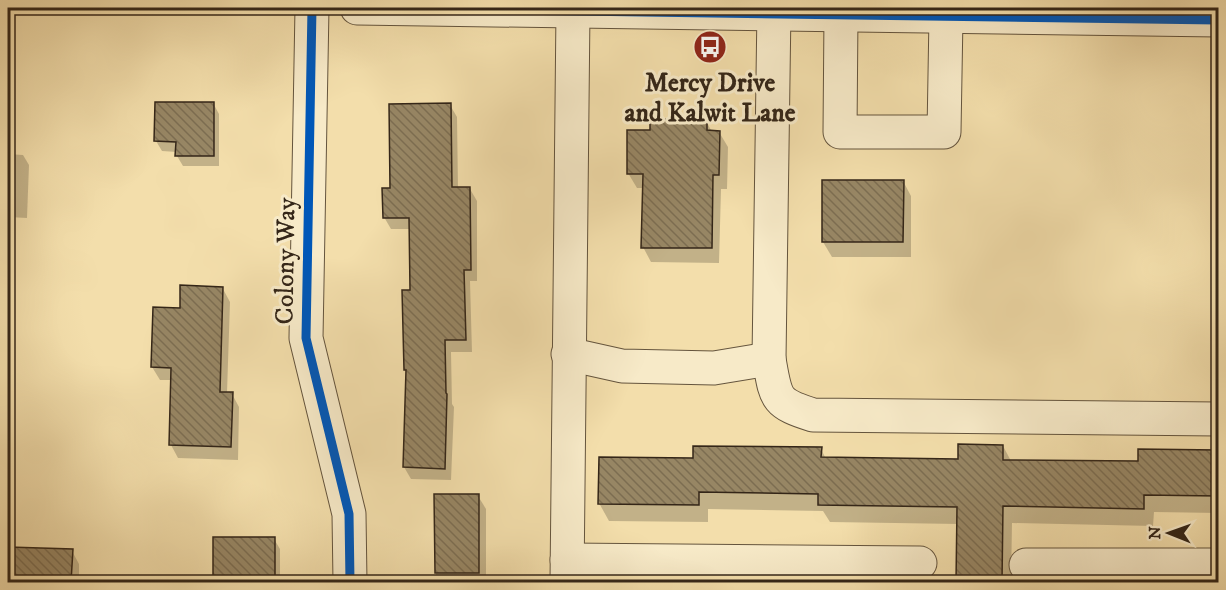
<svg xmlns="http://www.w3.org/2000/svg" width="1226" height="590" viewBox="0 0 1226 590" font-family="'IM FELL DW Pica',serif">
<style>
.shadow{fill:#0003}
.building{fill:url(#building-back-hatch);stroke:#342618;stroke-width:1.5}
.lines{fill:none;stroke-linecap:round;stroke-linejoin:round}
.minor-casing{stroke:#64543d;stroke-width:35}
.minor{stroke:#f7eac8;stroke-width:33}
.cycleway-casing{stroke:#f7eac8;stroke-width:13}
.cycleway{stroke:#0057b8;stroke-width:9}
.labels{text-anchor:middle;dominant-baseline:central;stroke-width:6;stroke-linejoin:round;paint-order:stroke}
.poi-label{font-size:26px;font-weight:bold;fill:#342618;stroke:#f7eac8}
.street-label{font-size:26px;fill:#342618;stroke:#f7eac8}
</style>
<defs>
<pattern id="building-back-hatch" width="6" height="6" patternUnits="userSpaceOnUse" patternTransform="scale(1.5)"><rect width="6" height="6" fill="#978664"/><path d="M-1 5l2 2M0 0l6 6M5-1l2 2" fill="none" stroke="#7c6d51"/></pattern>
</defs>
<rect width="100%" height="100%" fill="#f3deab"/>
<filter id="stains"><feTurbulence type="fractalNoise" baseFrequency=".00333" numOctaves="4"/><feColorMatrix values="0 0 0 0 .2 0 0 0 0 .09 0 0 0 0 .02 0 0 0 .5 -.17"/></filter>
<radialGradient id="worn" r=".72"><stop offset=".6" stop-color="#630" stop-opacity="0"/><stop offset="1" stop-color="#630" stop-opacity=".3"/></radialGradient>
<!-- shadow -->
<g class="shadow">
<polygon points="213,103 219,114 219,166 183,166 177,156 177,152 162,151 156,141"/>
<polygon points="450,105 457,117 458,189 470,189 477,201 477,281 470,281 472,352 451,352 452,404 454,407 451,480 411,479 404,467 408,374 405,370 404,291 411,291 411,229 391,229 384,217 391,189"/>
<polygon points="706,121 712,132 719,132 728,147 727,189 721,189 719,263 651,262 643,247 644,188 637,188 628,173 652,132"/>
<polygon points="8,154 23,155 29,165 27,218 8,217"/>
<polygon points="903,181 911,196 911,257 832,257 823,242"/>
<polygon points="223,289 230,302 227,393 232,394 239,407 238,460 178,458 171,445 172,380 160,380 152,367 181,310"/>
<polygon points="1003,446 1011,461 1140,463 1140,451 1218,452 1218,513 1154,512 1153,526 1012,523 1011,582 958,582 959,524 830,522 823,511 708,509 708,522 609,521 599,503 694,460 821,449 826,459 960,460"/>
<polygon points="436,496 478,496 486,509 486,582 436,582"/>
<polygon points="214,539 274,539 280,549 280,582 215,582"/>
<polygon points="8,548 72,551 79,564 79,582 8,582"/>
</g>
<!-- building -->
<g class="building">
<polygon points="155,102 214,102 214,156 175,156 176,142 154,141"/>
<polygon points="451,103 452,187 470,187 471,270 464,270 466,340 445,340 446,393 447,394 445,469 403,467 406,370 404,370 402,290 410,290 409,218 383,218 382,188 390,188 389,104"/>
<polygon points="650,119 707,120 707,130 720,131 719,175 713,175 712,248 641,248 643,174 627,174 627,130 650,130"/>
<polygon points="822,180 904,180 903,242 822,242"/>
<polygon points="180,285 223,287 220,392 233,392 231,447 169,445 171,368 151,367 153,307 180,308"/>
<polygon points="958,444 1003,445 1003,460 1138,461 1138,449 1218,450 1218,496 1144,495 1144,509 1003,506 1002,582 956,582 957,507 818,505 818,494 699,492 699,505 598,504 599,457 693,458 693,446 822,447 821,457 958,459"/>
<polygon points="434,494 479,494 479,573 435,573"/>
<rect x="213" y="537" width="62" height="45"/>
<polygon points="8,547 73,549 71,582 8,582"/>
</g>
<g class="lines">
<defs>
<g id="minor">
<polyline points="312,8 306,338 349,514 350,582"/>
<polyline points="357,8 1218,20"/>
<path d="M774 8 769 359C776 398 774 403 813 415L1218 419"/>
<polyline points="841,15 840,132 944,132 946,17"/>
<polyline points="568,354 622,366 714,368 769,359"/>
<polyline points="567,560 920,563"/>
<polyline points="1026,565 1218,565"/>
<polyline points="567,582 573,10"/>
</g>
</defs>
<!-- minor casing -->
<use href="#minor" class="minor-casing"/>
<!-- minor -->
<use href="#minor" class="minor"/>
<defs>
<g id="cycleway">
<polyline points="312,8 306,338 349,514 350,582"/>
<polyline points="357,8 1218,20"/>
</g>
</defs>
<!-- cycleway casing -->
<use href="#cycleway" class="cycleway-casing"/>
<!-- cycleway -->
<use href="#cycleway" class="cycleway"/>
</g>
<!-- icons -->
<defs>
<symbol id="bus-disc" viewBox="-11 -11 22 22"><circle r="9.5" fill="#8f2418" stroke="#f7eac8"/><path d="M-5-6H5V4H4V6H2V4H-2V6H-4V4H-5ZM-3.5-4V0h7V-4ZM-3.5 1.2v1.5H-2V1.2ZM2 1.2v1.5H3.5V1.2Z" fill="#fff"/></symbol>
</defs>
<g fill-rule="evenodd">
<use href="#bus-disc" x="691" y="28" width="38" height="38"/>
</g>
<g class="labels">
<!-- poi labels -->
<g class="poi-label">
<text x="710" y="83">Mercy Drive<tspan x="710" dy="30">and Kalwit Lane</tspan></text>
</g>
<!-- street labels -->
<g class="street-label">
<text transform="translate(286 261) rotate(-89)">Colony Way</text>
</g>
</g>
<!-- margin -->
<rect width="1226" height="590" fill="none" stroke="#f3deab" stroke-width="30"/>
<rect x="9" y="9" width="1208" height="572" fill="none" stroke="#342618" stroke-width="3"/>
<rect x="15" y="15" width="1196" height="560" fill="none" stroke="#342618" stroke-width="1.5"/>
<!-- north arrow -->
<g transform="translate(1169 533) rotate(271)" stroke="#f7eac8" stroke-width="4.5" paint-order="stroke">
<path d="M0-4.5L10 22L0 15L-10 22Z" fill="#342618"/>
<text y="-9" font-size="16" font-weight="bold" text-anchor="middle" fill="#342618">N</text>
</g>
<rect width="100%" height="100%" filter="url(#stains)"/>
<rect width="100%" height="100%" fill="url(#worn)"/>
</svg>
